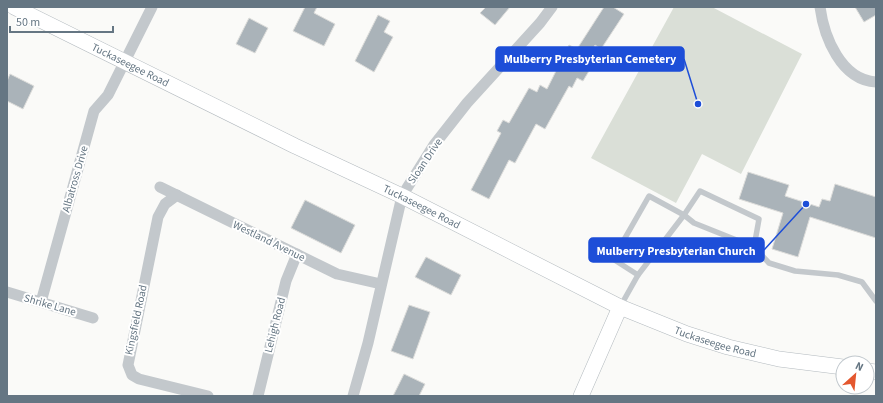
<svg xmlns="http://www.w3.org/2000/svg" width="883" height="403" viewBox="0 0 883 403" font-family="'Source Sans 3',sans-serif">
<style>
.green{fill:#dadfd7}
.building{fill:#aab3b9;stroke:#dcdcda}
.lines{fill:none;stroke-linecap:round;stroke-linejoin:round}
.secondary-casing{stroke:#b3babf;stroke-width:16}
.lane{stroke:#c3c8cc;stroke-width:5.5}
.street{stroke:#c3c8cc;stroke-width:11}
.secondary{stroke:#fff;stroke-width:15}
.labels{text-anchor:middle;dominant-baseline:central;stroke-width:4;stroke-linejoin:round;paint-order:stroke}
.street-label{font-size:11px;fill:#657683;stroke:#fff}
.leader{fill:none;stroke:#1d4ed8;stroke-width:1.5}
.callout-dot{fill:#1d4ed8;stroke:#fff;stroke-width:1.5}
.callout{fill:#1d4ed8;stroke:#1d4ed8;stroke-width:1.5}
.callout-label{font-size:12px;text-anchor:middle;font-weight:bold;fill:#fff}
</style>
<rect width="100%" height="100%" fill="#fafaf8"/>
<!-- green -->
<polygon class="green" points="674,7 712,7 802,54 741,174 702,154 676,203 591,158"/>
<!-- building -->
<g class="building">
<polygon points="305,7 317,7 314,13 335,24 324,46 293,31"/>
<polygon points="486,7 510,7 495,25 480,13"/>
<polygon points="604,7 613,7 624,14 601,49 595,45 583,68 589,71 583,81 577,78 572,88 569,86 545,129 536,124 515,163 509,160 489,199 471,190 501,133 497,131 503,120 509,123 529,88 537,92 540,85 547,89 569,45 577,49"/>
<polygon points="855,7 876,7 876,15 864,22"/>
<polygon points="378,15 390,21 384,32 393,37 374,72 355,61"/>
<polygon points="249,18 268,28 255,53 236,44"/>
<polygon points="10,74 34,86 23,109 7,101 7,81"/>
<polygon points="748,172 789,185 785,196 819,207 822,199 830,201 835,184 876,197 876,238 810,217 798,257 772,249 783,213 739,199"/>
<polygon points="305,200 355,225 341,253 291,228"/>
<polygon points="426,257 461,275 451,295 415,277"/>
<polygon points="409,305 430,312 413,359 391,351"/>
<polygon points="404,374 425,384 419,396 393,396"/>
</g>
<g class="lines">
<defs>
<g id="secondary">
<path id="s1" d="M14 7 295 146 402 196 620 307 687 334 728 347 779 359 843 367"/>
<polyline points="867,371 876,372"/>
<polyline points="581,396 620,307"/>
</g>
</defs>
<!-- secondary casing -->
<use href="#secondary" class="secondary-casing"/>
<!-- lane -->
<g class="lane">
<polyline points="638,275 684,215 700,191 759,219 754,247 769,263 795,271 838,275 862,282 876,301"/>
<polyline points="620,307 638,275 613,259 649,196 684,215 694,223 754,247"/>
</g>
<!-- street -->
<g class="street">
<path d="M820 7C824 37 841 80 876 82"/>
<polyline points="160,187 337,274 381,284"/>
<polyline points="177,195 165,204 158,217 128,365 132,375 139,379 208,396"/>
<polyline points="7,292 93,318"/>
<polyline points="41,302 94,111 108,95 152,7"/>
<polyline points="258,396 286,281 297,254"/>
<polyline points="353,396 368,343 402,196 434,145 467,103 540,23 552,7"/>
</g>
<!-- secondary -->
<use href="#secondary" class="secondary"/>
</g>
<g class="labels">
<!-- street labels -->
<g class="street-label">
<text stroke="none"><textPath href="#s1" startOffset="130">Tuckaseegee Road</textPath></text>
<text transform="translate(425 161) rotate(-56)">Sloan Drive</text>
<text transform="translate(75 179) rotate(-74)">Albatross Drive</text>
<text stroke="none"><textPath href="#s1" startOffset="454">Tuckaseegee Road</textPath></text>
<text transform="translate(269 241) rotate(26)">Westland Avenue</text>
<text transform="translate(50 305) rotate(16)">Shrike Lane</text>
<text transform="translate(136 320) rotate(-78)">Kingsfield Road</text>
<text transform="translate(275 325) rotate(-76)">Lehigh Road</text>
<text stroke="none"><textPath href="#s1" startOffset="778">Tuckaseegee Road</textPath></text>
</g>
</g>
<!-- callouts -->
<path class="leader" d="M698 104L684 59M806 204L764 250"/>
<g class="callout-dot">
<circle cx="698" cy="104" r="4"/>
<circle cx="806" cy="204" r="4"/>
</g>
<g class="callout">
<rect x="496" y="47" width="188" height="24" rx="4"/>
<rect x="589" y="238" width="175" height="24" rx="4"/>
</g>
<g class="callout-label">
<text x="590" y="63">Mulberry Presbyterian Cemetery</text>
<text x="676" y="255">Mulberry Presbyterian Church</text>
</g>
<!-- border -->
<rect width="883" height="403" fill="none" stroke="#657683" stroke-width="16"/>
<!-- north arrow -->
<g transform="translate(855 375) rotate(27)"><circle r="19" fill="#ffffff" stroke="#c1c8cd"/>
<path d="M0-3L7 15L0 10L-7 15Z" fill="#e4572e"/>
<text y="-6" font-size="11" font-weight="bold" text-anchor="middle" fill="#657683">N</text>
</g>
<!-- scale -->
<path d="M10 26v6h103v-6" fill="none" stroke="#657683" stroke-width="2"/>
<text x="16" y="26" font-size="12" fill="#657683" stroke="#ffffff" stroke-width="3" paint-order="stroke">50 m</text>
</svg>
